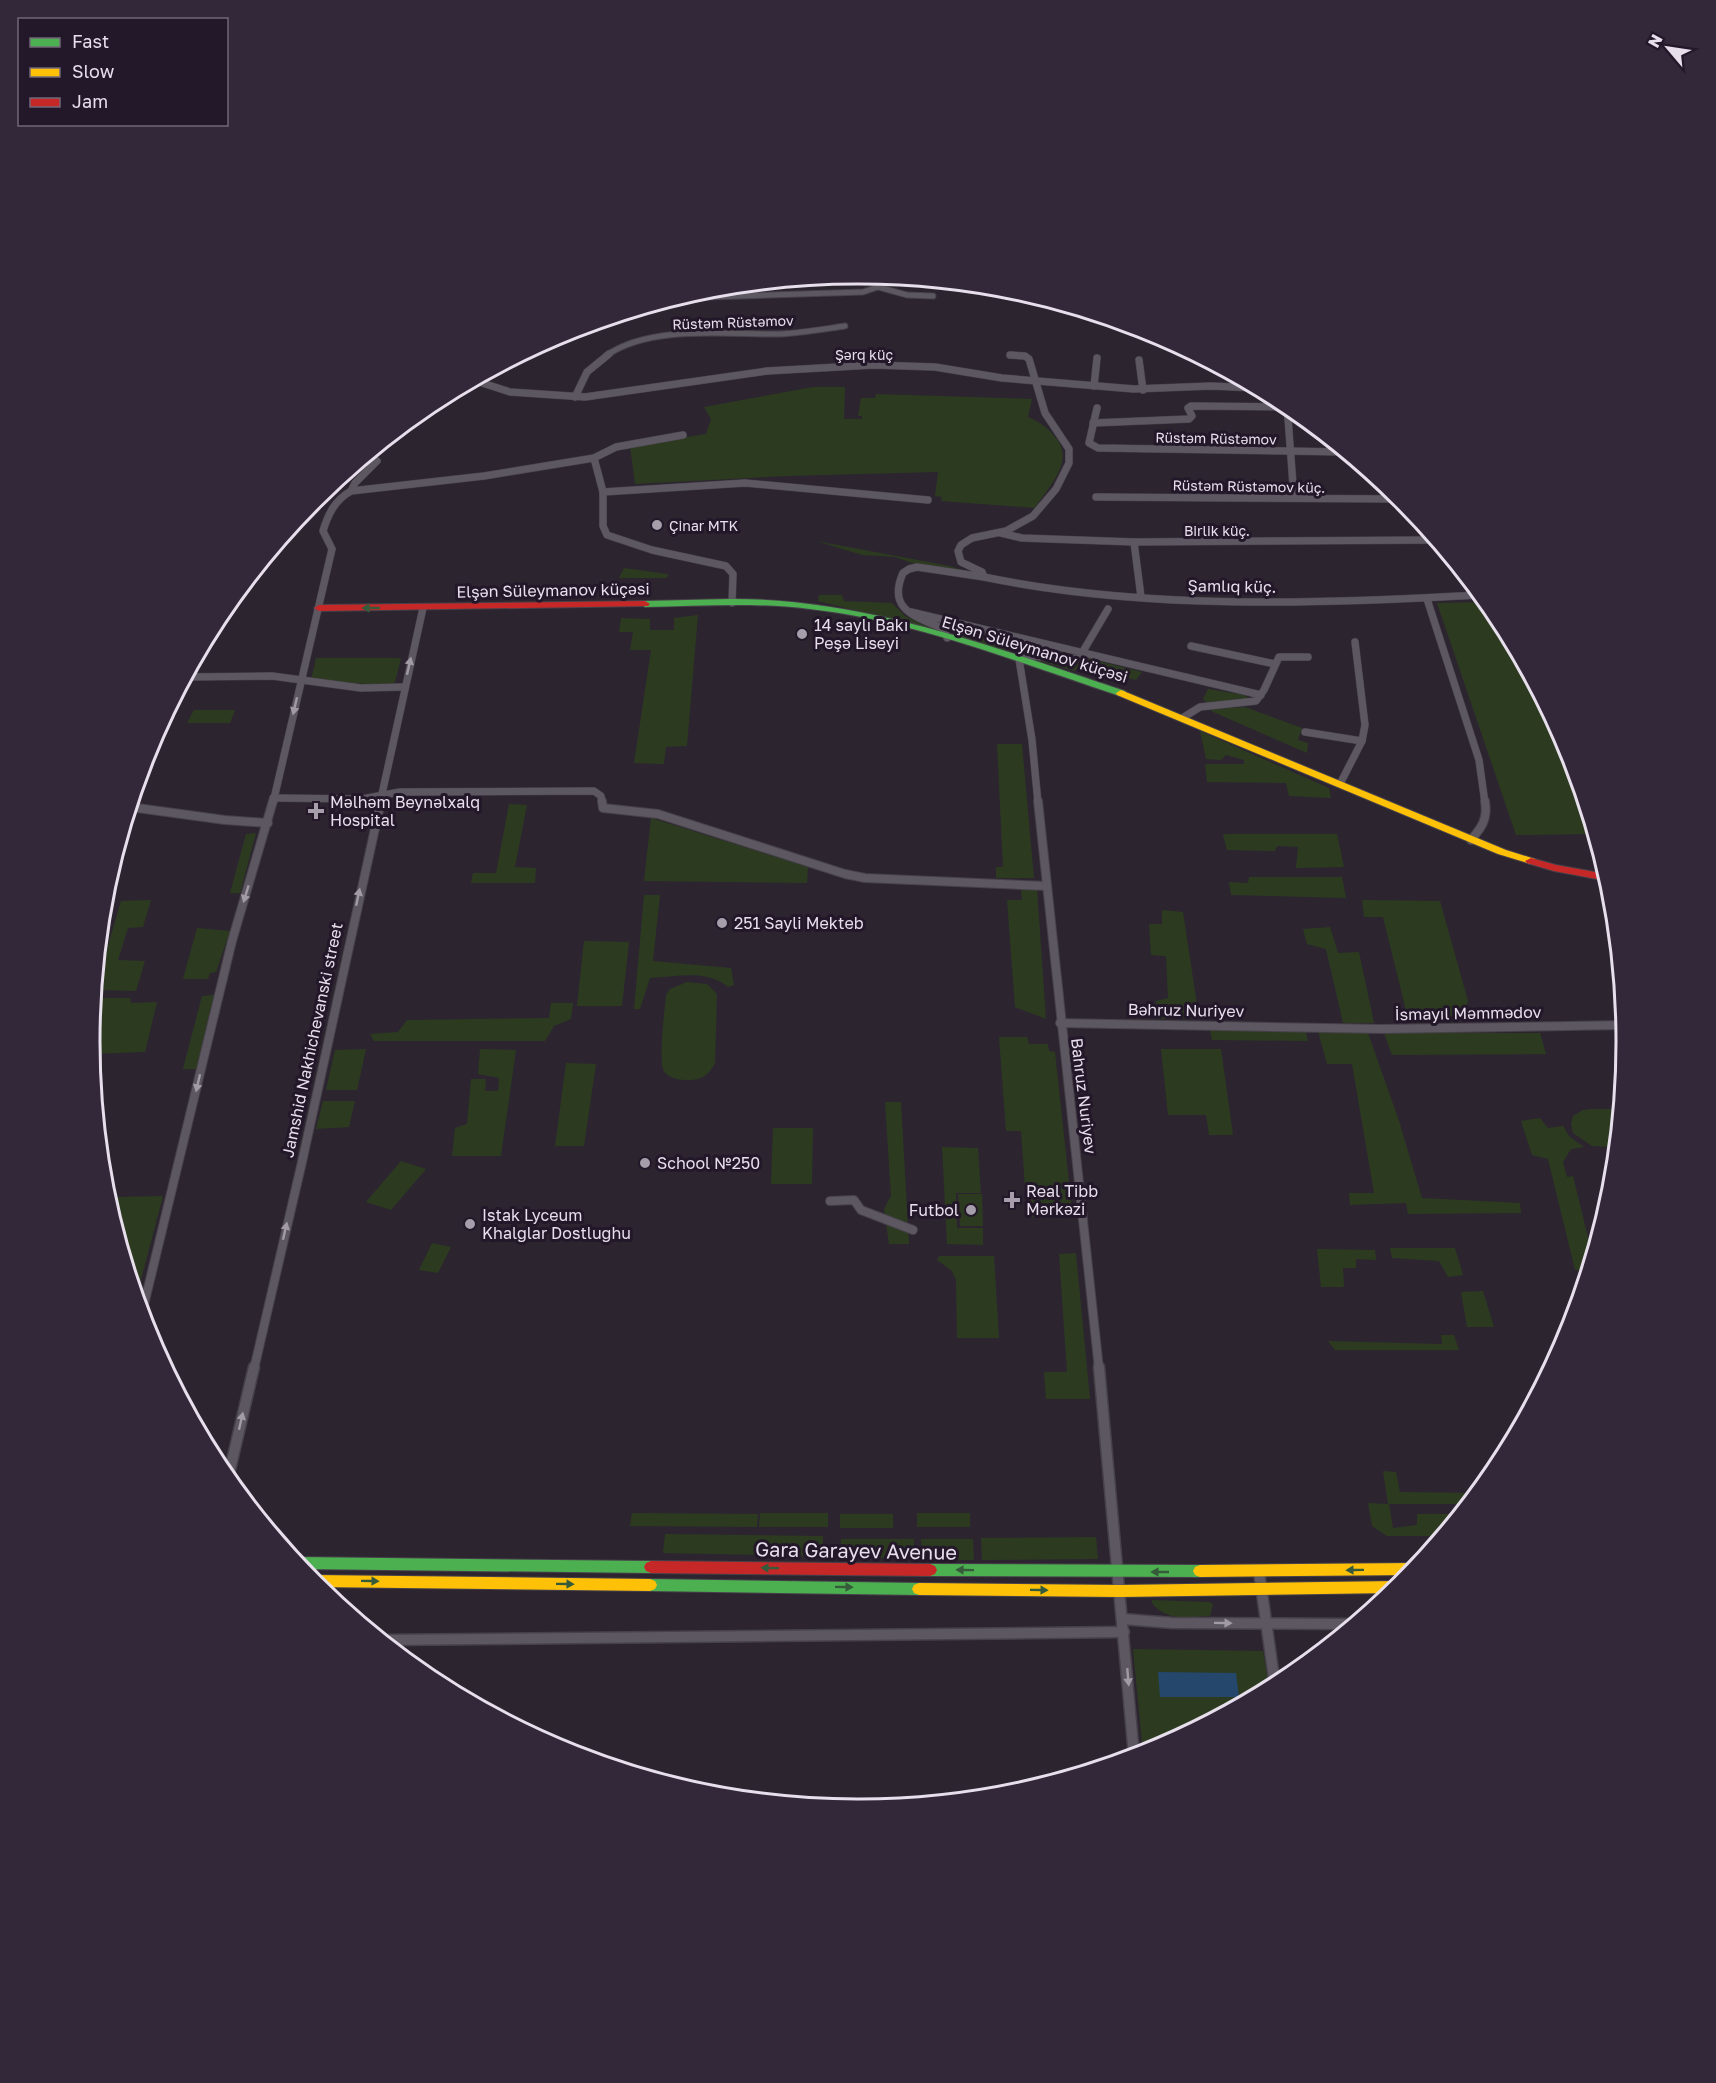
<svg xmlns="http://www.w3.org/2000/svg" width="1716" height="2083" viewBox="0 0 1716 2083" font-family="'Golos Text',sans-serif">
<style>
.green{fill:#2c3b20}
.water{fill:#24476b}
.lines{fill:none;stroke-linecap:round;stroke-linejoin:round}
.street-far3-casing{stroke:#47414a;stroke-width:7}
.street-far2-casing{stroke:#47414a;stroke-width:8}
.street-far1-casing{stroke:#47414a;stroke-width:10}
.street-casing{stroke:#47414a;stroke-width:13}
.fast-casing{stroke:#47414a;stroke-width:2}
.slow-casing{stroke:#47414a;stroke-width:2}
.jam-casing{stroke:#47414a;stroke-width:2}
.street-far3{stroke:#5c5760;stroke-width:5}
.street-far2{stroke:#5c5760;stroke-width:7}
.street-far1{stroke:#5c5760;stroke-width:8}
.street{stroke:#5c5760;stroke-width:10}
.fast{fill:#4caf50;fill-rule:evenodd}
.slow{fill:#ffc107;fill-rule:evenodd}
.jam{fill:#c62828;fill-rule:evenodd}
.oneway{fill:#355b3b}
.oneway2{fill:#a29ba6}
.poi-dot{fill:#a69eaa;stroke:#23172a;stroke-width:2}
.labels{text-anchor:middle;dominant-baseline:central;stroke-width:6;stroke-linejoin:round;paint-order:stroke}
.far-street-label{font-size:14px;fill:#e7dfec;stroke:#23172a}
.far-poi-label{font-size:14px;fill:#e7dfec;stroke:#23172a;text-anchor:start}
.street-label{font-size:16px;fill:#e7dfec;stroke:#23172a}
.poi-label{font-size:16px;fill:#e7dfec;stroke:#23172a;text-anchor:start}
.near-street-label{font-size:20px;fill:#e7dfec;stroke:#23172a}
.rim{fill:none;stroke:#e7dfec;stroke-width:3}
</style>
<rect width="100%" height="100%" fill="#2c2530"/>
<!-- green -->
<g class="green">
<path d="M813 387H845L844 419H862V416H858L861 398H875L876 394 1032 399 1028 417C1040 422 1047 427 1055 437 1076 461 1049 486 1035 508L941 501 942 497 935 496 938 472 786 476 635 484 630 446 706 434 711 419 704 407Z"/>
<polygon points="816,541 950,566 973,573 912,563 895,557 862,555"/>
<polygon points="624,568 668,574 667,578 619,578"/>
<polygon points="819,595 842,595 844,601 892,603 905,616 940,632 818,601"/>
<polygon points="1486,602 1497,615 1568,748 1594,834 1516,835 1437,603"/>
<polygon points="698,615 687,746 666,747 664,764 634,763 651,650 630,650 633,632 619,632 621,618 650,619 650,630 674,630 674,618"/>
<path d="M919 617 1074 655C1057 665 981 645 961 637 955 634 951 630 946 627 938 622 928 620 919 617Z"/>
<polygon points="316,658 401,658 394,686 311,680"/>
<polygon points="1086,658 1142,672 1136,680 1081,666 1074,671 1032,659 1068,663"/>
<polygon points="1208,689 1245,695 1248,698 1246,701 1208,704 1203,699"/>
<polygon points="1245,707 1302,728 1298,740 1308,743 1307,753 1211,711 1213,709"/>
<polygon points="194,710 235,710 230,723 187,723"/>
<polygon points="1200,731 1329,788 1331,798 1289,796 1286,783 1207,782 1205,764 1244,764 1244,760 1226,755 1221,760 1206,759"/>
<polygon points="997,744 1022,744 1034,878 996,878 996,867 1003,867"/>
<polygon points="509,804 527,805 515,867 536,868 535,883 471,883 473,873 496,873"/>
<polygon points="651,818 808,867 807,883 644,881"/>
<polygon points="256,833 240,893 230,893 246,834"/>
<polygon points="1223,834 1337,834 1344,867 1296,868 1298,847 1277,846 1275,851 1227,850"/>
<polygon points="1249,877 1342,877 1346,898 1231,895 1229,882 1248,883"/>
<polygon points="1021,889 1037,889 1046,1019 1015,1007 1007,900 1022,900"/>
<path d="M644 895H660L653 961 731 968 734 985 728 987C707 969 676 977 650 978L640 1009H634Z"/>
<polygon points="151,900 143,927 128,928 118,960 145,961 136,991 95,990 121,901"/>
<polygon points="1362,900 1440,901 1468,1001 1464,1016 1451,1022 1409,1023 1383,917 1364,917"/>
<polygon points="1162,910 1183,912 1199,1018 1156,1019 1156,1001 1168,998 1166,956 1151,955 1149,924 1162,924"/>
<polygon points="1330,927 1338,953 1359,952 1374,1023 1343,1023 1326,949 1307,944 1303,929"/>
<polygon points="197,928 230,931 216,972 210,973 208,979 183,979"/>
<polygon points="584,941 629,942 622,1006 577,1006"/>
<path d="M687 982 707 984 717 994 715 1063C709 1075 702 1080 689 1080 680 1080 669 1079 664 1071 658 1062 665 1008 666 995L670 989Z"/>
<polygon points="214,995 196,1069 183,1069 202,996"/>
<polygon points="94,998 130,998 131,1003 157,1002 145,1052 91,1054 90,1041"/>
<polygon points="551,1003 573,1003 571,1019 554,1026 545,1041 374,1041 370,1034 398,1032 407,1020 549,1018"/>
<polygon points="1210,1030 1306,1032 1308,1041 1212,1040"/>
<polygon points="1318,1031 1368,1033 1399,1121 1422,1198 1520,1203 1521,1213 1408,1214 1406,1203 1350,1205 1349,1193 1374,1193 1352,1064 1327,1064"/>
<polygon points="1384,1033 1540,1033 1546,1054 1392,1055"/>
<polygon points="999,1037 1027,1037 1029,1044 1048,1044 1049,1051 1055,1052 1072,1210 1069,1217 1027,1217 1021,1131 1006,1131"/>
<polygon points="366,1049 357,1090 326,1090 335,1050"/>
<polygon points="480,1049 516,1050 501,1156 452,1156 455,1128 467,1124 471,1079 486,1079 485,1091 498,1091 499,1078 478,1074"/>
<polygon points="1161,1049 1221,1049 1233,1135 1209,1135 1206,1115 1168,1115"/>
<polygon points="566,1063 596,1064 584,1146 555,1146"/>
<polygon points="323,1101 355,1101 349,1127 316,1129"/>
<polygon points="885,1102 901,1102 909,1244 889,1244 884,1209 891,1196"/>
<polygon points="1592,1109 1619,1109 1616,1147 1592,1146 1573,1133 1571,1124 1573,1116 1583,1110"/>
<polygon points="1540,1118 1548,1128 1563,1126 1569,1136 1584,1147 1571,1149 1563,1162 1567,1177 1573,1176 1592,1254 1587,1271 1575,1270 1548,1159 1532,1155 1521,1121"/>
<polygon points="773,1128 813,1128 812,1184 771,1184"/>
<polygon points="942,1147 978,1148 981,1193 956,1193 957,1228 983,1228 983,1245 947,1244"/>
<polygon points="401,1161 426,1169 391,1210 366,1202"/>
<polygon points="958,1194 982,1194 983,1226 960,1226"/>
<polygon points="163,1196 138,1291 135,1291 113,1217 118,1197"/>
<polygon points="432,1243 451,1247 438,1273 419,1270"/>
<polygon points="1390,1248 1455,1248 1463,1275 1448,1277 1439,1261 1392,1258"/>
<polygon points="1317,1249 1375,1250 1376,1260 1356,1259 1356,1268 1343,1268 1344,1287 1321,1287"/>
<polygon points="1076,1253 1090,1399 1046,1399 1044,1372 1067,1372 1059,1254"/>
<polygon points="939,1256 994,1256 999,1338 957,1338 956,1280 952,1271 937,1260"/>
<polygon points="1483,1291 1494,1327 1467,1327 1461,1292"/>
<polygon points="1441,1335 1454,1335 1459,1350 1335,1350 1328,1341 1442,1344"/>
<polygon points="1383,1471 1396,1472 1400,1492 1473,1493 1474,1496 1467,1504 1389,1504 1393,1528 1417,1525 1417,1514 1459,1514 1441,1536 1387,1536 1372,1526 1368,1503 1388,1504"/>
<polygon points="632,1513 758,1514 757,1527 630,1526"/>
<polygon points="760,1513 828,1513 828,1527 759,1527"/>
<rect x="917" y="1513" width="53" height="14"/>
<rect x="840" y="1514" width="53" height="14"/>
<polygon points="665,1534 823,1536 823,1556 663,1553"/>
<polygon points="1096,1537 1098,1559 982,1560 981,1538"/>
<polygon points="841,1539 914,1539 914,1558 840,1558"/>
<polygon points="921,1539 973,1539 974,1560 922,1560"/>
<path d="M1152 1600 1209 1602 1213 1604 1210 1616C1188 1617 1167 1622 1152 1603Z"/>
<polygon points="1133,1649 1263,1651 1269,1688 1143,1754"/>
</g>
<!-- water -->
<polygon class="water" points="1158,1672 1236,1673 1239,1697 1160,1697"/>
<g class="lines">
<defs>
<g id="street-far3">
<polyline points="675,298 863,292 878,287 907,295 933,296"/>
<polyline points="660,303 678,303"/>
<path d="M607 355C652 324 728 335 780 334 802 333 824 329 845 326"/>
</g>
<g id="street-far2">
<polyline points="1139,360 1143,390"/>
<polyline points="473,380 510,392 585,397 767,371 874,365 935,367 1002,378 1134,389 1211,386 1257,388"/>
<polyline points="1094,386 1097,358"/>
<polyline points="575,397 587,372 609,354"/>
<polyline points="1287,405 1294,498"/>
<polyline points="1097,408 1089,443 1098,448 1345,452"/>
<polyline points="1093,423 1189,419 1192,416 1188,408 1191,406 1289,407"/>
<polyline points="594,458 603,492 603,526 607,535 652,550 726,566 733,574 732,603"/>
<polyline points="351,491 355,483 377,461"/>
<polyline points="603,492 745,483 928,500"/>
<polyline points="1096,497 1402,499"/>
<polyline points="1001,533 1022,538 1134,542 1435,540"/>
<polyline points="1134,542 1141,597"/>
<path d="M984 577C1143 610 1319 604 1480 595"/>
<polyline points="1427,599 1479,760 1485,803"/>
<polyline points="911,612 1261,695"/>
<path d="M947 638 944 629C918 617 886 611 903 573L909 569 917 567 984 577 982 572 961 562 958 551 961 545 972 538 1006 531 1033 516 1056 489 1069 463V449L1045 413 1029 359 1025 356 1010 355"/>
<polyline points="1191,646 1275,664"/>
<polyline points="186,677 272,676 361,688 404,687"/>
<polyline points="1184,717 1200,707 1256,701 1264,690 1279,657 1308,657"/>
<polyline points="1305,732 1362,741"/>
<polyline points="1340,784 1362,741 1365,725 1355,642"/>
<polyline points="273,798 362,799 400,792 594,791 601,796 602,803"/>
<path d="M273 803 332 549 323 531C328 514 335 500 351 491L484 476 594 458 616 447 683 435"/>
<polyline points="380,803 423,608"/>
<path d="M1038 803 1032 740 1019 659C1039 652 1059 663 1079 658L1108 609"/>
</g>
<g id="street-far1">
<polyline points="602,801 603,808 658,814 845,874 865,878 1047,886"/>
<polyline points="1038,801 1099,1369"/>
<polyline points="130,807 225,820 268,823"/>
<path d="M1471 840C1482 827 1488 819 1485 801"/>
<polyline points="1060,1023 1383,1029 1624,1025"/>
<polyline points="830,1201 854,1200 861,1210 913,1230"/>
<polyline points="142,1313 232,941 273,801"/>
<polyline points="254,1369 302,1162 381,801"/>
</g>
<g id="street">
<polyline points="1099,1367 1134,1756"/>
<polyline points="228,1478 254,1367"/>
<polyline points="1259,1572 1275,1685"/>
<polyline points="1123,1619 1172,1623 1353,1624"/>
<polyline points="383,1640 1124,1632"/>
</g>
<g id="fast">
<path d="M729 599C866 598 996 648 1125 691L1126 693 1121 696 1117 695C1017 662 915 621 810 609 755 602 700 606 645 607L640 604 645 601Z"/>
<polygon points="297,1557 651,1561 656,1563 658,1567 656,1571 651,1573 302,1569 293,1558"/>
<polygon points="930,1564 1200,1565 1205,1567 1207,1571 1205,1575 1200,1577 930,1576 925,1574 923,1570 925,1566"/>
<polygon points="650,1579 919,1583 924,1585 926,1589 924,1593 919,1595 650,1591 645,1589 643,1585 645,1581"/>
</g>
<g id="slow">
<polygon points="1121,690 1506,850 1535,859 1537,861 1531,864 1498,854 1117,695 1116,693"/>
<polygon points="1414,1563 1418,1564 1409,1575 1200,1577 1195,1575 1193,1571 1195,1567 1200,1565"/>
<polygon points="312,1575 650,1579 655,1581 657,1585 655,1589 650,1591 318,1587 308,1576"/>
<polygon points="1398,1581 1403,1583 1391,1593 1120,1597 919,1595 914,1593 912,1589 914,1585 919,1583 1120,1585"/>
</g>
<g id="jam">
<polygon points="645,601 650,604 648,606 319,611 314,608 319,605"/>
<polygon points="1531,858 1556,865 1606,874 1608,881 1554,871 1527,863 1525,861"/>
<polygon points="651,1561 930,1564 935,1566 937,1570 935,1574 930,1576 651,1573 646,1571 644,1567 646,1563"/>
</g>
</defs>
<!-- street-far3 casing -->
<use href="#street-far3" class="street-far3-casing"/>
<!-- street-far2 casing -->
<use href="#street-far2" class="street-far2-casing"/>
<!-- street-far1 casing -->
<use href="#street-far1" class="street-far1-casing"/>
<!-- street casing -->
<use href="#street" class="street-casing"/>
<!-- fast casing -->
<use href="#fast" class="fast-casing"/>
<!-- slow casing -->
<use href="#slow" class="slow-casing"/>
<!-- jam casing -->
<use href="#jam" class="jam-casing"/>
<!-- street-far3 -->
<use href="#street-far3" class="street-far3"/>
<!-- street-far2 -->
<use href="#street-far2" class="street-far2"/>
<!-- street-far1 -->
<use href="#street-far1" class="street-far1"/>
<!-- street -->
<use href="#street" class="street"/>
<!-- fast -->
<use href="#fast" class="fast"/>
<!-- slow -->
<use href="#slow" class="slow"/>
<!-- jam -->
<use href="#jam" class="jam"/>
</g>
<!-- one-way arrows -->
<defs><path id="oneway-solid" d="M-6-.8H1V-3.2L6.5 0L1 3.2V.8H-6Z" transform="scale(1.5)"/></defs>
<g class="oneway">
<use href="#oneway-solid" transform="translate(371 608) rotate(180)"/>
<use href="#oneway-solid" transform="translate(770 1568) rotate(-179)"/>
<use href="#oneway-solid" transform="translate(965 1570) rotate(-179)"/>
<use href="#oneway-solid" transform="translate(1355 1570) rotate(179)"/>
<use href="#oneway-solid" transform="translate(1160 1572) rotate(180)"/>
<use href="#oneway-solid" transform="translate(370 1581) rotate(1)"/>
<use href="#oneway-solid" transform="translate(565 1584) rotate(1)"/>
<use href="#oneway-solid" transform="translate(844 1587) rotate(1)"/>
<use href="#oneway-solid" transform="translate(1039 1590) rotate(1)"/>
</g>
<g class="oneway2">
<use href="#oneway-solid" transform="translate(409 666) rotate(-77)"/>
<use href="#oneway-solid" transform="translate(295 706) rotate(103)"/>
<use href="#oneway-solid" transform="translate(246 894) rotate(107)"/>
<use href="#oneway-solid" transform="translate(358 897) rotate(-78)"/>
<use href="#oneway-solid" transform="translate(198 1083) rotate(103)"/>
<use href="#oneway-solid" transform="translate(285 1231) rotate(-77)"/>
<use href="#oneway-solid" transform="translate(241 1421) rotate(-77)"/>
<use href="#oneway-solid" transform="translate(1223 1623) rotate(1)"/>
<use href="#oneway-solid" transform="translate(1128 1677) rotate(85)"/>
</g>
<!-- markers -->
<g class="poi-dot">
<circle cx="657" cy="525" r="6"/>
<circle cx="802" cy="634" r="6"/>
<path d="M313 802h6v6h6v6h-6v6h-6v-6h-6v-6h6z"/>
<circle cx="722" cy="923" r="6"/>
<circle cx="645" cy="1163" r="6"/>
<path d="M1009 1191h6v6h6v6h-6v6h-6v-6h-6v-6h6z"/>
<circle cx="971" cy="1210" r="6"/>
<circle cx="470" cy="1224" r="6"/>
</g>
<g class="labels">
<!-- far-street labels -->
<g class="far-street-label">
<text transform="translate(733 322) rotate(-2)">Rüstəm Rüstəmov</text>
<text x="864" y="354">Şərq küç</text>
<text transform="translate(1216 438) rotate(1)">Rüstəm Rüstəmov</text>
<text transform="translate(1249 486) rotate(1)">Rüstəm Rüstəmov küç.</text>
<text x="1217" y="530">Birlik küç.</text>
</g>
<!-- far-poi labels -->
<g class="far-poi-label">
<text x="669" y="525">Çinar MTK</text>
</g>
<!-- street labels -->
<g class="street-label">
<text transform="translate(1232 586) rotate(1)">Şamlıq küç.</text>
<text transform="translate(553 590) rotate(-1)">Elşən Süleymanov küçəsi</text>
<text transform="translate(1035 649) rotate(17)">Elşən Süleymanov küçəsi</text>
<text transform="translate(1186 1010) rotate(1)">Bəhruz Nuriyev</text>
<text transform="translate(1468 1013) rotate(-1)">İsmayıl Məmmədov</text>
<text transform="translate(312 1040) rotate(-78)">Jamshid Nakhichevanski street</text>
<text transform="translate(1084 1096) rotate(83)">Bahruz Nuriyev</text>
</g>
<!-- poi labels -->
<g class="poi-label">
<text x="814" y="625">14 saylı Bakı<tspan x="814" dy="18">Peşə Liseyi</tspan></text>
<text x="330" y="802">Məlhəm Beynəlxalq<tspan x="330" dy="18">Hospital</tspan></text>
<text x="734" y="923">251 Sayli Mekteb</text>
<text x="657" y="1163">School №250</text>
<text x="1026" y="1191">Real Tibb<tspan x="1026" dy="18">Mərkəzi</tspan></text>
<text x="959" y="1210" text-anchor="end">Futbol</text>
<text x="482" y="1215">Istak Lyceum<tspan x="482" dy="18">Khalglar Dostlughu</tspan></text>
</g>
<!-- near-street labels -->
<g class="near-street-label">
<text transform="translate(856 1550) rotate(1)">Gara Garayev Avenue</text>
</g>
</g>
<!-- crop -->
<path d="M0 0H1716V2083H0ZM857 284H859A757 757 0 0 1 1616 1041V1042A757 757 0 0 1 859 1799H857A757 757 0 0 1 100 1042V1041A757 757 0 0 1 857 284Z" fill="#33273a" fill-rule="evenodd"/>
<path class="rim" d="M857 284H859A757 757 0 0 1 1616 1041V1042A757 757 0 0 1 859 1799H857A757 757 0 0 1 100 1042V1041A757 757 0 0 1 857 284Z"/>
<!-- legend -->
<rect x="18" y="18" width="210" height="108" fill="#23172a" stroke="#716778" stroke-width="1.5"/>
<rect x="30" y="38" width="30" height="9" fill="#4caf50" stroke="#716778" stroke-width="1.5"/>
<text x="72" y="48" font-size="18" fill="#e7dfec">Fast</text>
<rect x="30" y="68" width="30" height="9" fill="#ffc107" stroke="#716778" stroke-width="1.5"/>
<text x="72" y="78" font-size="18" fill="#e7dfec">Slow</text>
<rect x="30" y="98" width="30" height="9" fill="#c62828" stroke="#716778" stroke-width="1.5"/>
<text x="72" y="108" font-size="18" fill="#e7dfec">Jam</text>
<!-- north arrow -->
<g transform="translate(1668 48) rotate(299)" stroke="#23172a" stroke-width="4.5" paint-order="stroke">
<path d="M0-4.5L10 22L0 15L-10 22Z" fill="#e7dfec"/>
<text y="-9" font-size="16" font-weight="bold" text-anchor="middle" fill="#e7dfec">N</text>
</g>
</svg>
